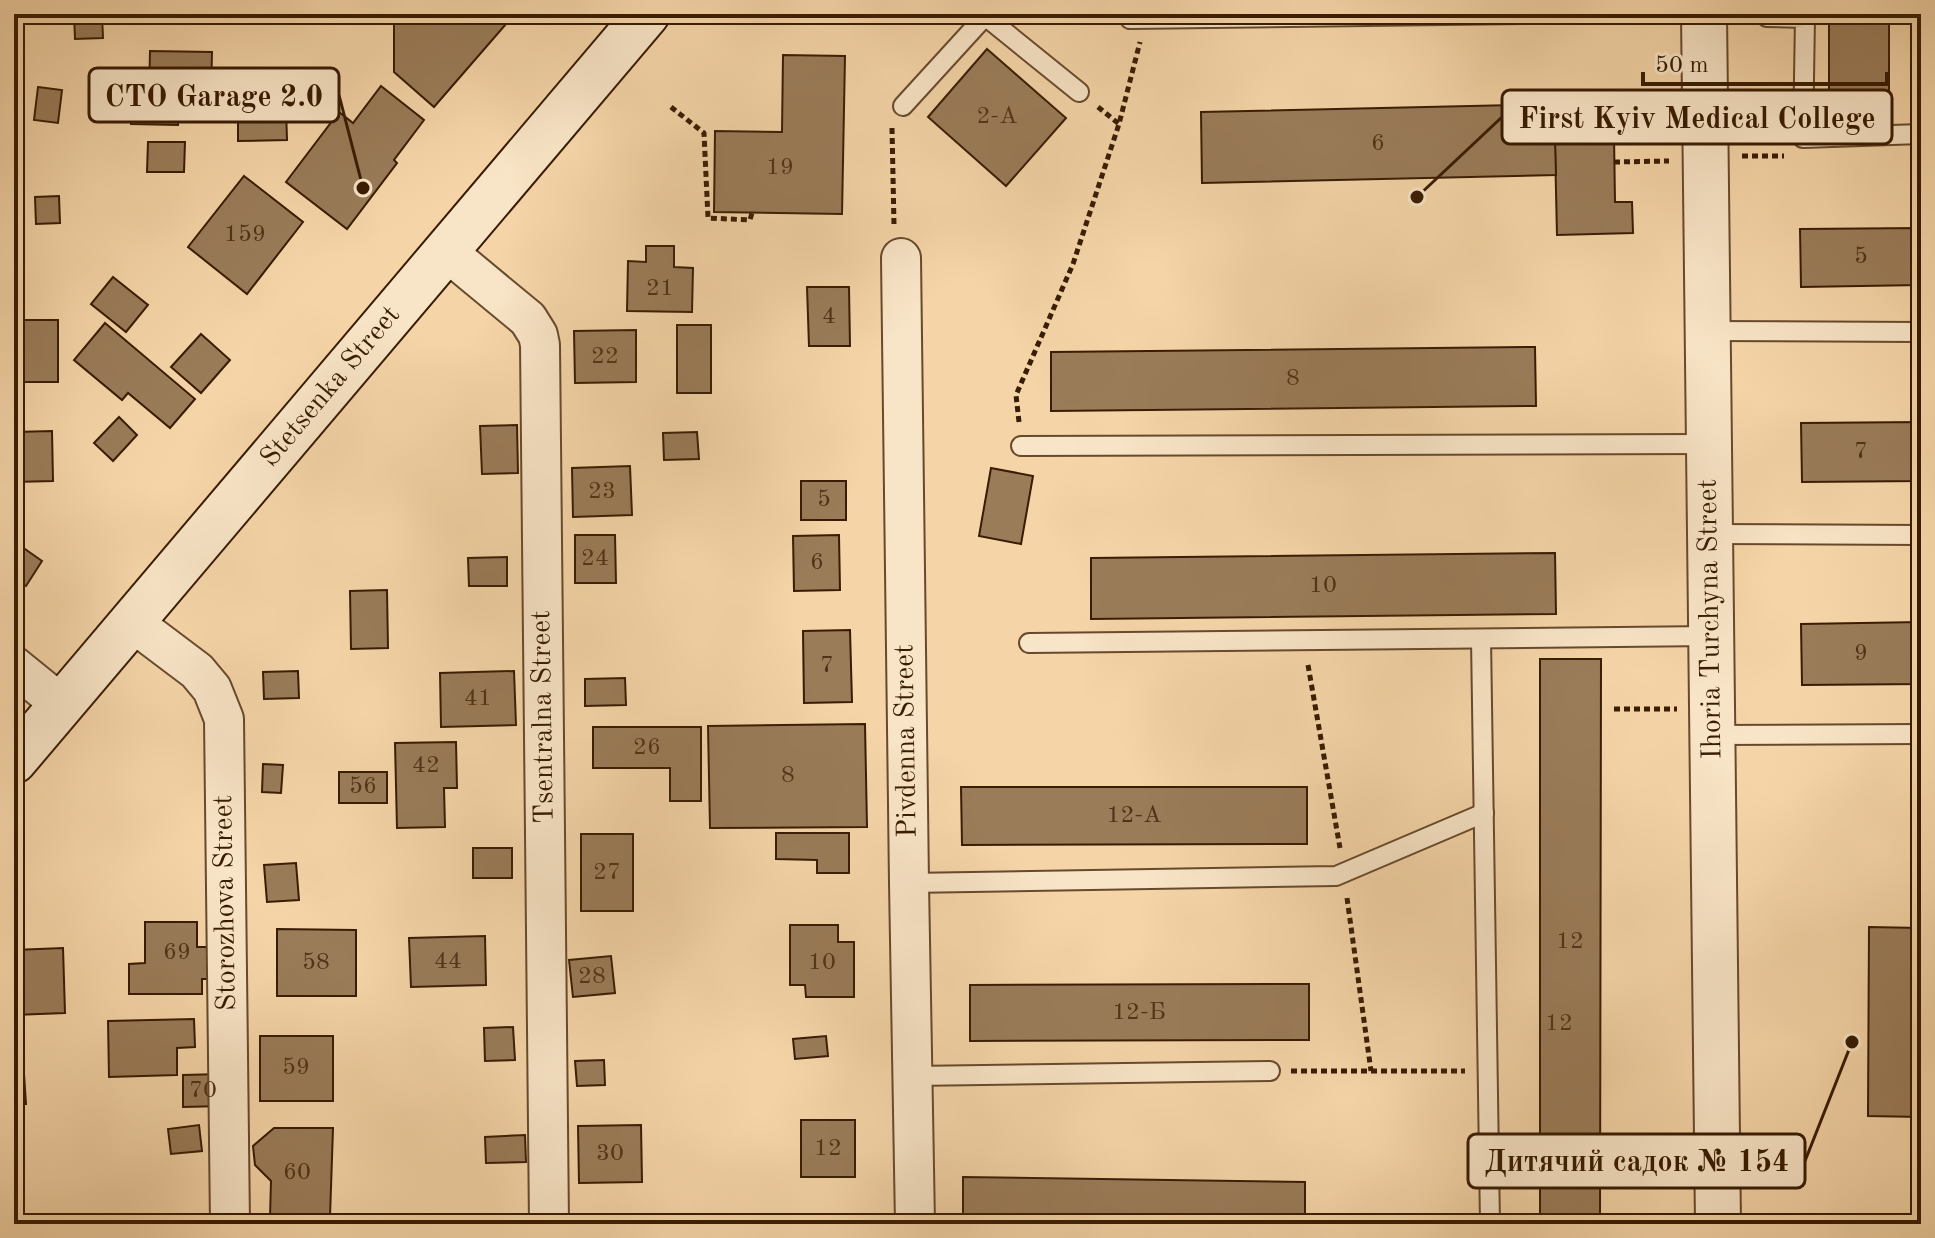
<svg xmlns="http://www.w3.org/2000/svg" width="1935" height="1238" viewBox="0 0 1935 1238" font-family="'Old Standard TT',serif">
<style>
.building{fill:#9a7c59;stroke:#381c03;stroke-width:2}
.lines{fill:none;stroke-linecap:round;stroke-linejoin:round}
.service-casing{stroke:#674a2c;stroke-width:22}
.minor-casing{stroke:#674a2c;stroke-width:42}
.tertiary-casing{stroke:#674a2c;stroke-width:48}
.secondary-casing{stroke:#381c03;stroke-width:48}
.path{stroke:#381c03;stroke-width:5;stroke-dasharray:6 4;stroke-linecap:butt}
.service{stroke:#f8e4c6;stroke-width:18}
.minor{stroke:#f8e4c6;stroke-width:38}
.tertiary{stroke:#f8e4c6;stroke-width:44}
.secondary{stroke:#f8e4c6;stroke-width:44}
.labels{text-anchor:middle;dominant-baseline:central;stroke-width:7;stroke-linejoin:round;paint-order:stroke}
.number-label{font-size:24px;fill:#503418}
.street-label{font-size:28px;fill:#381c03;stroke:#f8e4c6}
.leader{fill:none;stroke:#381c03;stroke-width:3}
.callout-dot{fill:#381c03;stroke:#f8e4c6;stroke-width:3}
.callout{fill:#f8e4c6;stroke:#381c03;stroke-width:3}
.callout-label{font-size:30px;text-anchor:middle;font-weight:bold;fill:#381c03}
</style>
<rect width="100%" height="100%" fill="#f5d5a8"/>
<filter id="stains"><feTurbulence type="fractalNoise" baseFrequency=".0025" numOctaves="4"/><feColorMatrix values="0 0 0 0 .2 0 0 0 0 .09 0 0 0 0 .02 0 0 0 .5 -.17"/></filter>
<radialGradient id="worn" r=".72"><stop offset=".6" stop-color="#630" stop-opacity="0"/><stop offset="1" stop-color="#630" stop-opacity=".3"/></radialGradient>
<!-- building -->
<g class="building">
<polygon points="74,14 102,14 103,38 75,39"/>
<polygon points="394,14 495,14 506,24 434,107 394,72"/>
<rect x="1829" y="14" width="60" height="105"/>
<polygon points="987,49 1066,118 1006,186 928,117"/>
<polygon points="150,51 212,52 211,94 179,94 178,125 131,124 132,94 149,95"/>
<polygon points="783,55 845,56 842,214 714,212 715,131 782,132"/>
<polygon points="381,86 424,120 394,160 397,163 347,229 286,182 339,112 353,123"/>
<polygon points="38,87 62,90 58,123 34,120"/>
<polygon points="1631,102 1632,134 1614,135 1615,202 1632,202 1633,233 1557,235 1554,104"/>
<polygon points="1554,104 1556,175 1202,183 1201,112"/>
<polygon points="286,108 287,140 238,141 238,109"/>
<polygon points="148,142 185,142 184,172 147,172"/>
<polygon points="244,176 303,222 247,294 188,247"/>
<polygon points="59,196 60,223 36,224 35,197"/>
<polygon points="1921,228 1921,285 1801,287 1800,229"/>
<polygon points="646,246 674,246 674,267 693,268 692,312 627,311 628,261 646,262"/>
<polygon points="113,277 148,305 126,332 91,304"/>
<polygon points="807,287 849,287 850,346 809,346"/>
<rect x="14" y="320" width="44" height="62"/>
<polygon points="105,323 195,399 170,428 128,393 122,400 74,360"/>
<rect x="677" y="325" width="34" height="68"/>
<polygon points="636,330 636,382 575,383 574,331"/>
<polygon points="201,334 230,360 201,393 171,367"/>
<polygon points="1535,347 1536,406 1051,411 1051,352"/>
<polygon points="119,417 137,435 113,461 94,443"/>
<polygon points="1921,422 1921,481 1802,482 1801,423"/>
<polygon points="517,425 518,473 482,474 480,426"/>
<polygon points="52,431 53,481 14,482 14,432"/>
<polygon points="697,432 699,459 664,460 663,433"/>
<polygon points="630,466 632,515 573,517 572,468"/>
<polygon points="991,468 1033,476 1021,544 979,536"/>
<rect x="801" y="481" width="45" height="39"/>
<polygon points="575,535 615,535 616,583 575,583"/>
<polygon points="839,535 840,590 794,591 793,536"/>
<polygon points="15,542 42,561 26,586 14,579"/>
<polygon points="1555,553 1556,614 1091,619 1091,558"/>
<polygon points="507,557 507,586 469,586 468,558"/>
<polygon points="387,590 388,648 351,649 350,591"/>
<polygon points="1921,622 1921,684 1802,685 1801,624"/>
<polygon points="850,630 852,702 804,703 803,631"/>
<polygon points="1540,659 1601,659 1600,1224 1540,1224"/>
<polygon points="298,671 299,698 264,699 263,672"/>
<polygon points="514,671 516,725 441,727 440,673"/>
<polygon points="625,678 626,705 585,706 585,679"/>
<polygon points="865,724 867,827 710,828 708,726"/>
<polygon points="593,727 701,727 701,801 670,801 670,768 593,768"/>
<polygon points="456,742 457,788 444,788 445,827 397,828 395,743"/>
<polygon points="263,764 283,765 281,793 262,792"/>
<rect x="339" y="772" width="48" height="31"/>
<polygon points="961,787 1307,787 1307,844 962,845"/>
<polygon points="776,833 849,833 849,873 817,873 817,860 776,859"/>
<rect x="581" y="834" width="52" height="77"/>
<rect x="473" y="848" width="39" height="30"/>
<polygon points="296,863 299,900 267,902 264,865"/>
<polygon points="145,922 197,922 197,947 209,947 219,979 202,979 202,994 129,994 129,964 145,963"/>
<polygon points="790,925 838,925 838,942 854,942 854,997 806,997 805,985 790,985"/>
<polygon points="1869,927 1921,928 1921,1117 1868,1116"/>
<polygon points="277,929 356,930 356,996 277,996"/>
<polygon points="485,936 486,985 411,987 409,938"/>
<polygon points="63,948 65,1013 14,1015 14,950"/>
<polygon points="611,956 615,993 573,997 569,960"/>
<polygon points="1309,984 1309,1040 970,1041 970,985"/>
<polygon points="194,1019 195,1047 177,1048 177,1075 109,1077 108,1021"/>
<polygon points="513,1027 515,1060 485,1061 484,1028"/>
<rect x="260" y="1036" width="73" height="65"/>
<polygon points="826,1036 828,1056 795,1059 793,1039"/>
<polygon points="604,1060 605,1085 577,1086 575,1061"/>
<polygon points="14,1074 24,1074 26,1104 14,1104"/>
<polygon points="222,1074 223,1106 183,1107 183,1075"/>
<rect x="801" y="1120" width="54" height="57"/>
<polygon points="199,1125 202,1151 171,1154 168,1129"/>
<polygon points="641,1125 642,1182 579,1183 578,1126"/>
<polygon points="274,1128 333,1128 330,1217 270,1217 271,1181 255,1165 253,1146"/>
<polygon points="525,1135 526,1162 486,1163 485,1137"/>
<polygon points="963,1177 1305,1182 1305,1224 963,1224"/>
</g>
<g class="lines">
<defs>
<g id="service">
<polyline points="1767,14 1767,17 1805,18 1803,138 1921,134"/>
<polyline points="985,16 1079,92"/>
<polyline points="1130,19 1523,14"/>
<polyline points="903,106 987,14"/>
<polyline points="1708,331 1921,332"/>
<polyline points="1021,446 1709,444"/>
<polyline points="1710,534 1921,535"/>
<polyline points="1481,639 1490,1224"/>
<polyline points="1029,643 1711,636"/>
<polyline points="1712,735 1921,734"/>
<polyline points="909,883 1336,876 1484,813"/>
<polyline points="913,1076 1270,1071"/>
</g>
<g id="minor">
<polyline points="446,251 528,319 538,335 540,345 549,1224"/>
<polyline points="901,258 909,883 915,1224"/>
<polyline points="132,622 197,671 212,689 224,719 230,1224"/>
<polyline points="14,666 62,705"/>
</g>
<polyline id="tertiary" points="1704,14 1718,1224"/>
<polyline id="secondary" points="14,761 647,14"/>
</defs>
<!-- service casing -->
<use href="#service" class="service-casing"/>
<!-- minor casing -->
<use href="#minor" class="minor-casing"/>
<!-- tertiary casing -->
<use href="#tertiary" class="tertiary-casing"/>
<!-- secondary casing -->
<use href="#secondary" class="secondary-casing"/>
<!-- path -->
<g class="path">
<polyline points="671,107 704,133 708,218 750,220 752,213"/>
<polyline points="1098,107 1119,124"/>
<polyline points="892,128 894,225"/>
<polyline points="1742,156 1784,156"/>
<polyline points="1614,162 1669,161"/>
<polyline points="1019,422 1016,395 1073,264 1119,124 1140,42"/>
<polyline points="1308,665 1340,848"/>
<polyline points="1614,709 1677,709"/>
<polyline points="1347,898 1371,1071"/>
<polyline points="1291,1071 1465,1071"/>
</g>
<!-- service -->
<use href="#service" class="service"/>
<!-- minor -->
<use href="#minor" class="minor"/>
<!-- tertiary -->
<use href="#tertiary" class="tertiary"/>
<!-- secondary -->
<use href="#secondary" class="secondary"/>
</g>
<g class="labels">
<!-- number labels -->
<g class="number-label">
<text x="997" y="117">2-А</text>
<text x="1378" y="144">6</text>
<text x="780" y="168">19</text>
<text x="245" y="235">159</text>
<text x="1861" y="257">5</text>
<text x="660" y="289">21</text>
<text x="829" y="317">4</text>
<text x="605" y="357">22</text>
<text x="1293" y="379">8</text>
<text x="1861" y="452">7</text>
<text x="602" y="492">23</text>
<text x="824" y="500">5</text>
<text x="595" y="559">24</text>
<text x="817" y="563">6</text>
<text x="1323" y="586">10</text>
<text x="1861" y="654">9</text>
<text x="827" y="666">7</text>
<text x="478" y="699">41</text>
<text x="647" y="748">26</text>
<text x="426" y="766">42</text>
<text x="788" y="776">8</text>
<text x="363" y="787">56</text>
<text x="1134" y="816">12-А</text>
<text x="607" y="873">27</text>
<text x="1570" y="942">12</text>
<text x="177" y="953">69</text>
<text x="448" y="962">44</text>
<text x="316" y="963">58</text>
<text x="822" y="963">10</text>
<text x="592" y="977">28</text>
<text x="1139" y="1013">12-Б</text>
<text x="1559" y="1024">12</text>
<text x="296" y="1068">59</text>
<text x="203" y="1091">70</text>
<text x="828" y="1149">12</text>
<text x="610" y="1154">30</text>
<text x="297" y="1173">60</text>
</g>
<!-- street labels -->
<g class="street-label">
<text transform="translate(331 387) rotate(-50)">Stetsenka Street</text>
<text transform="translate(1711 619) rotate(-91)">Ihoria Turchyna Street</text>
<text transform="translate(544 717) rotate(-91)">Tsentralna Street</text>
<text transform="translate(907 741) rotate(-91)">Pivdenna Street</text>
<text transform="translate(226 903) rotate(-91)">Storozhova Street</text>
</g>
</g>
<!-- callouts -->
<path class="leader" d="M363 188L339 95M1417 197L1502 117M1852 1042L1805 1161"/>
<g class="callout-dot">
<circle cx="363" cy="188" r="8"/>
<circle cx="1417" cy="197" r="8"/>
<circle cx="1852" cy="1042" r="8"/>
</g>
<g class="callout">
<rect x="89" y="68" width="250" height="54" rx="8"/>
<rect x="1502" y="90" width="390" height="54" rx="8"/>
<rect x="1468" y="1134" width="337" height="54" rx="8"/>
</g>
<g class="callout-label">
<text x="214" y="106">СТО Garage 2.0</text>
<text x="1697" y="128">First Kyiv Medical College</text>
<text x="1637" y="1171">Дитячий садок № 154</text>
</g>
<!-- margin -->
<rect width="1935" height="1238" fill="none" stroke="#f5d5a8" stroke-width="48"/>
<rect x="16" y="16" width="1903" height="1206" fill="none" stroke="#381c03" stroke-width="4"/>
<rect x="24" y="24" width="1887" height="1190" fill="none" stroke="#381c03" stroke-width="2"/>
<!-- scale -->
<path d="M1643 72v12h244v-12" fill="none" stroke="#381c03" stroke-width="4"/>
<text x="1655" y="72" font-size="24" fill="#381c03" stroke="#f8e4c6" stroke-width="6" paint-order="stroke">50 m</text>
<rect width="100%" height="100%" filter="url(#stains)"/>
<rect width="100%" height="100%" fill="url(#worn)"/>
</svg>
